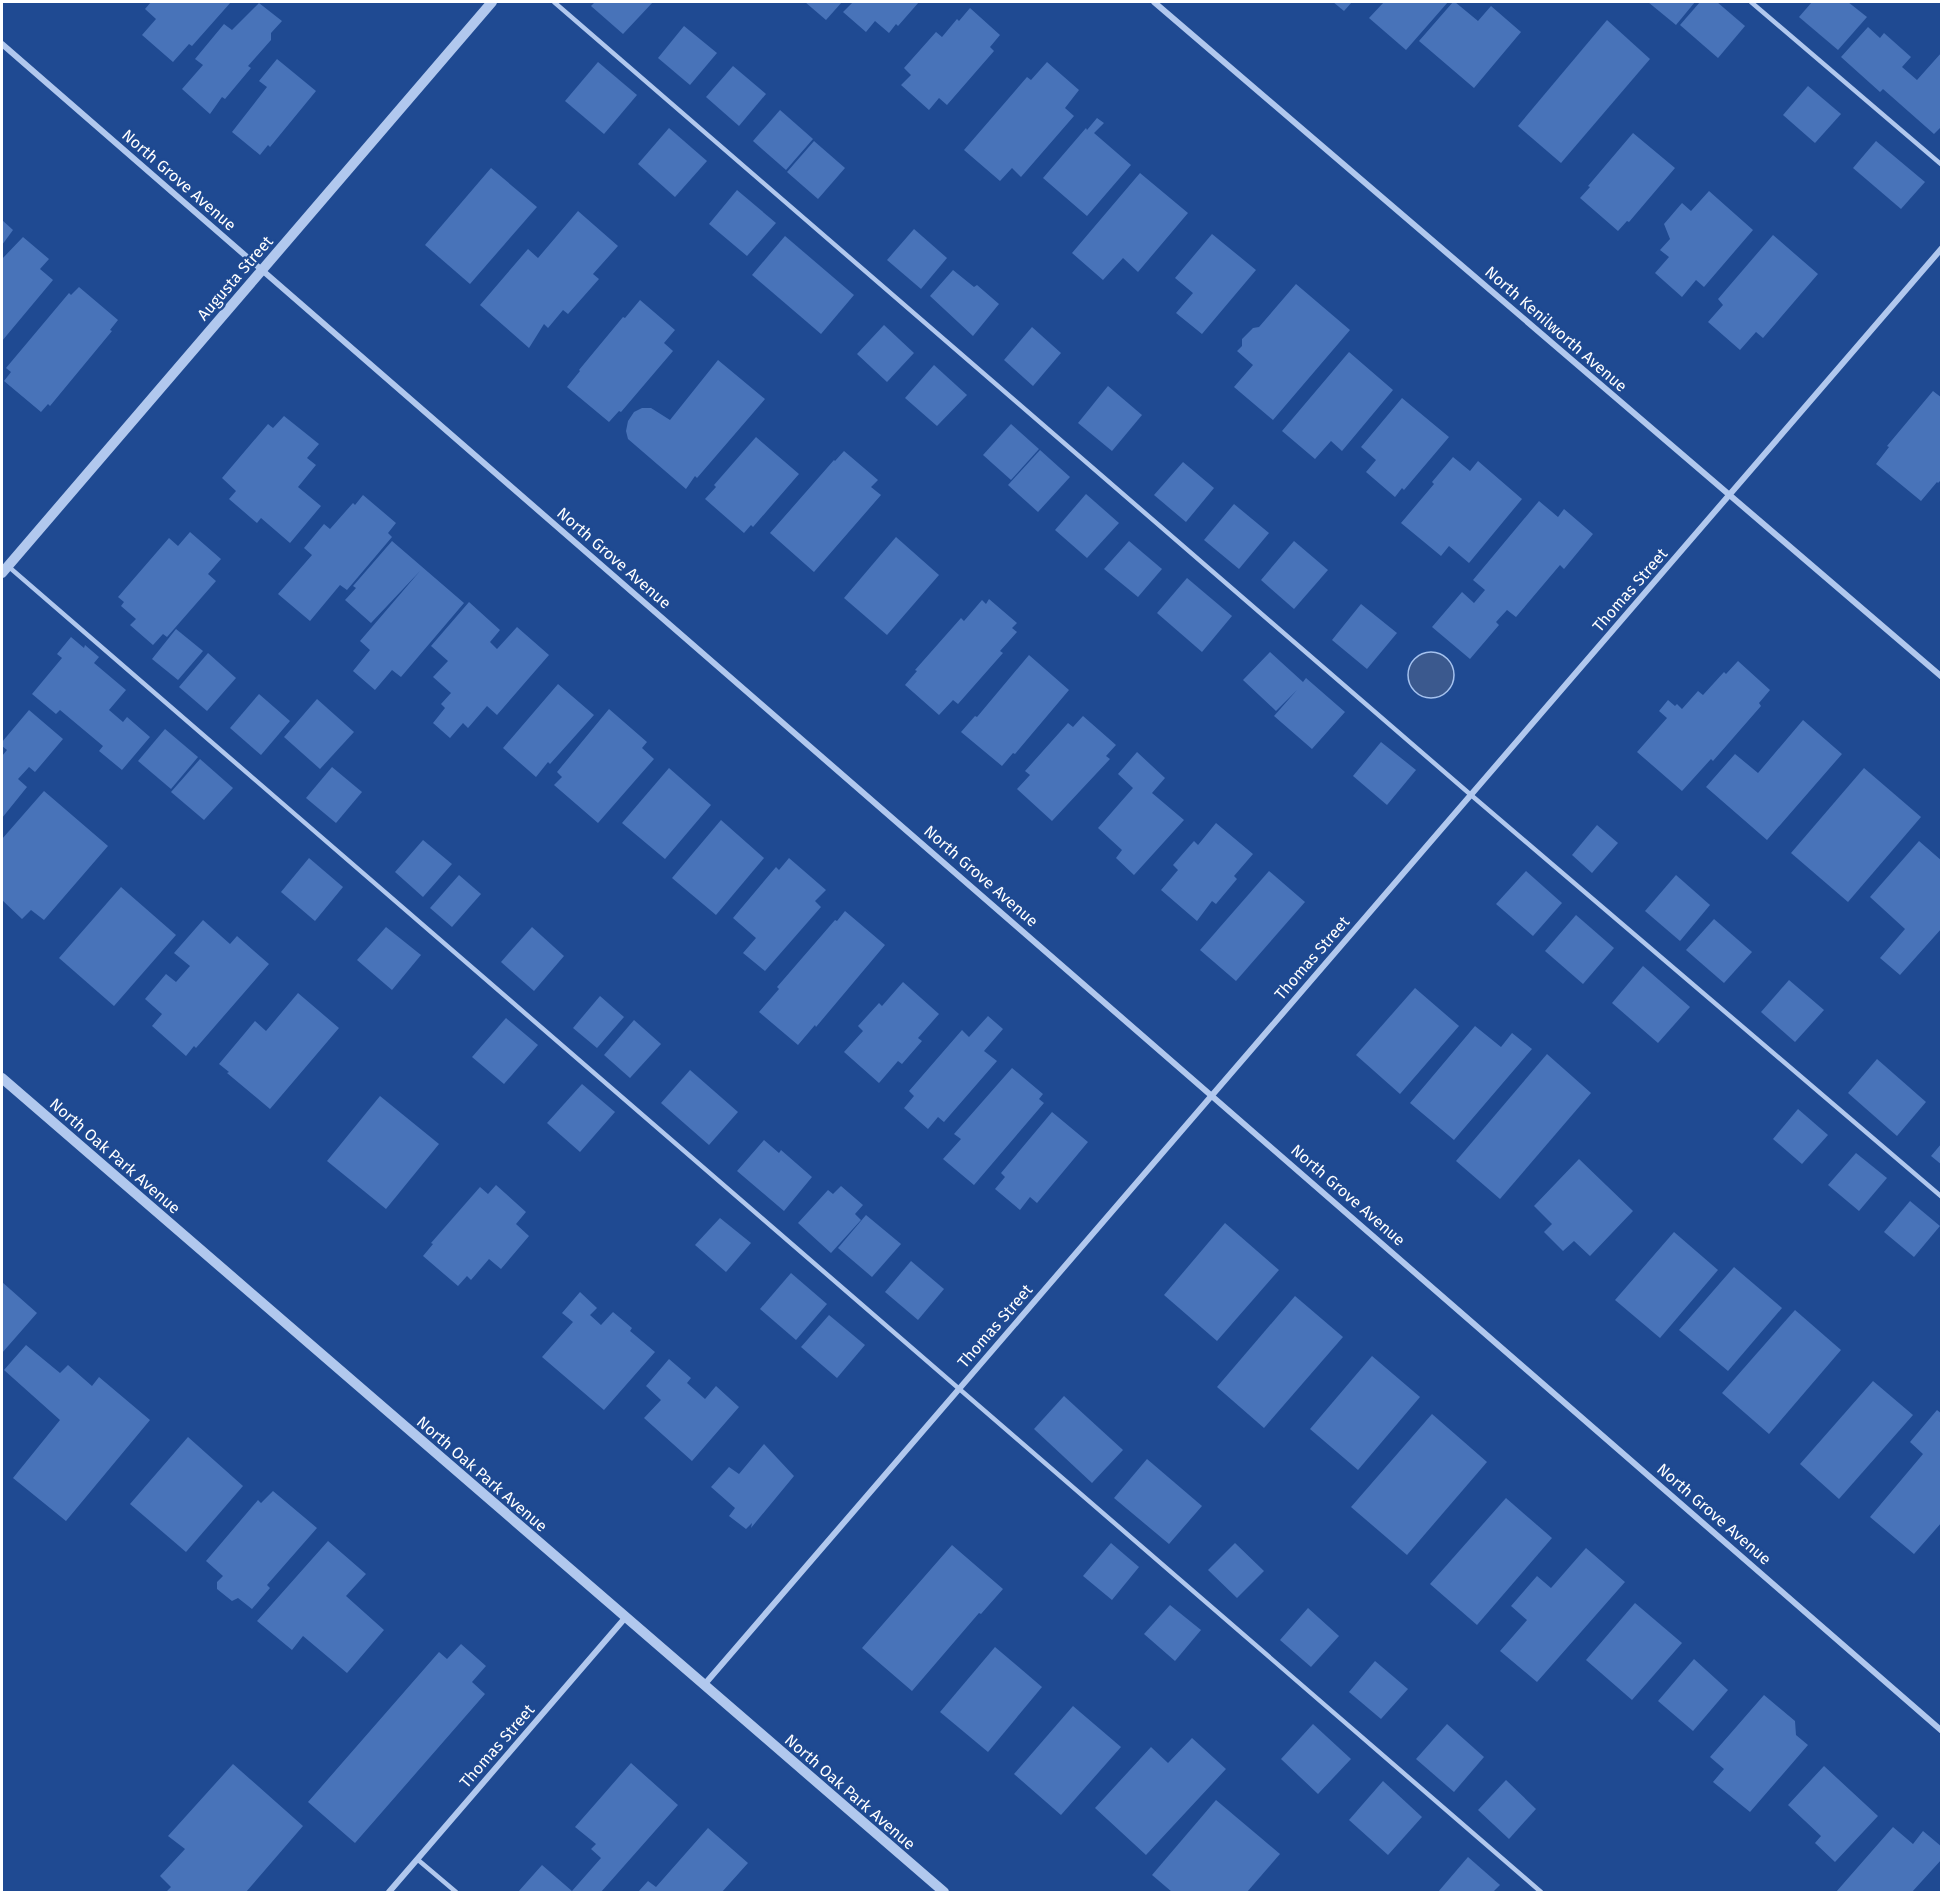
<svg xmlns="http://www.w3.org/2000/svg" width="1943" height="1894" viewBox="0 0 1943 1894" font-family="'Fira Sans',sans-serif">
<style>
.water{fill:#3b598e;stroke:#a5c2ef;stroke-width:1.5}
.building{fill:#4873b9}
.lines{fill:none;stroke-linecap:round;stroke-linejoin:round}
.service{stroke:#b1c8ee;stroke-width:4.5}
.minor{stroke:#b1c8ee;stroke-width:6}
.tertiary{stroke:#b1c8ee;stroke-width:10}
.labels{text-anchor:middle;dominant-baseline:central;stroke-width:5;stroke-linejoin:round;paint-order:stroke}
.street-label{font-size:16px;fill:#fff;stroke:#1f4a92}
</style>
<rect width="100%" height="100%" fill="#1f4a92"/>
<!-- water -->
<circle class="water" cx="1431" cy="675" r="23"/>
<!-- building -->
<g class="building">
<polygon points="151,2 231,2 192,46 189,44 173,62 142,35 156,19 145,9"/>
<polygon points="595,2 653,2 623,34 591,6"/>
<polygon points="805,2 842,2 826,20"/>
<polygon points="853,2 919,2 898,26 896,24 889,33 875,21 866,32 843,12"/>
<polygon points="1333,2 1352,2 1344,11"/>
<polygon points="1384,2 1448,2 1406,50 1369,18"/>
<polygon points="1453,2 1455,2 1478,21 1491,6 1521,32 1474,88 1419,41"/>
<polygon points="1648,2 1695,2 1676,25"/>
<polygon points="1700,2 1717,2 1745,26 1718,58 1680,25"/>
<polygon points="1812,2 1848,2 1867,17 1838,50 1799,17"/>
<polygon points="259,3 282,21 271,33 271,40 248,66 251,68 225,99 222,97 210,114 182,89 203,65 195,59 224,24 232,30"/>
<polygon points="970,8 1000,35 990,47 994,51 947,105 939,98 929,110 901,85 911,75 904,68 936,32 942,37 957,19 959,21"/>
<polygon points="1607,20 1650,59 1561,163 1518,126"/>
<polygon points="684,26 717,53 690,85 658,58"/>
<polygon points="1868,27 1880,38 1884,33 1911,57 1902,67 1917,80 1942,52 1942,126 1934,134 1883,89 1880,92 1841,57"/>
<polygon points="277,59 316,91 270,147 268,145 260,155 232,132 267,87 259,81"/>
<polygon points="598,62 637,95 604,134 565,101"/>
<polygon points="1047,62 1079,90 1065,108 1074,116 1021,177 1012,168 1000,181 964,150 1027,77 1031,80"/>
<polygon points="733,66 766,94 739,126 706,97"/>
<polygon points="1808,86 1841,114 1815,143 1783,115"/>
<polygon points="780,110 813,139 786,170 753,141"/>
<polygon points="1097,118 1104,123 1094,133 1131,165 1087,216 1043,178 1086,128 1087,130"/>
<polygon points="669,128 707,161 675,197 638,164"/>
<polygon points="1633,133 1675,168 1629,222 1627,221 1618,231 1580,198 1590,187 1588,186"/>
<polygon points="814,141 845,168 818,199 787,172"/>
<polygon points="1876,141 1925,182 1901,209 1853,168"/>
<polygon points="491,168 537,207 470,284 425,245"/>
<polygon points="1140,173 1188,213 1138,272 1123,258 1103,280 1072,253"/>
<polygon points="737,190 776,223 747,256 709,224"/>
<polygon points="1709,191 1753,230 1704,287 1696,280 1682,297 1655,273 1669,257 1660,250 1670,239 1664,224 1682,203 1691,211"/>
<polygon points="578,211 618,246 593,274 599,279 568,314 563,310 548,328 544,324 529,348 480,305 528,249 538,258"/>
<polygon points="2,220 13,230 2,245"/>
<polygon points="914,229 947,258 921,289 887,260"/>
<polygon points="1212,234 1256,270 1202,334 1176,313 1193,293 1175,278"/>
<polygon points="1773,235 1818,274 1763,338 1756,332 1740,350 1708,322 1723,305 1718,299"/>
<polygon points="785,236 854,295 821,334 752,275"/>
<polygon points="23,237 49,259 40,269 53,280 2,341 2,259"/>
<polygon points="953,270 974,287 977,285 999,304 973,336 930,296"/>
<polygon points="1296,284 1350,330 1273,420 1234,387 1253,365 1237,351 1242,346 1242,339 1253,328 1259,327"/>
<polygon points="79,287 118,320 110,330 112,331 50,406 48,404 41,412 4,381 11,372 6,368 69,293 71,295"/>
<polygon points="640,300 675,330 664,343 673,351 621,412 619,411 609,422 567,387 580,371 579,370 623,317 625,318"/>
<polygon points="884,325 914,353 887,382 857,354"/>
<polygon points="1032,327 1061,353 1033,386 1004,360"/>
<polygon points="1349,352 1393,390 1342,451 1331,441 1315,459 1282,431"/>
<polygon points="718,360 765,399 697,478 695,476 686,489 628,439 626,431 628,421 634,412 642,408 651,408 670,420"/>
<polygon points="934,365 967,395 937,426 905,398"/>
<polygon points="1108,386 1142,415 1112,451 1078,423"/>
<polygon points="1933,391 1942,398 1942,479 1938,483 1937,482 1921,501 1876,464 1889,447 1887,446"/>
<polygon points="1402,398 1449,437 1404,490 1402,488 1395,497 1366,472 1376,460 1361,447"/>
<polygon points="284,416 319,444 307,458 316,465 298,487 321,506 290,543 261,518 257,523 229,499 236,491 222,478 268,424 273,428"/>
<polygon points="1011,424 1039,449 1011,480 983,455"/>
<polygon points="756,437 799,474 753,527 751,525 744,533 705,499 716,487 714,485"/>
<polygon points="1040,450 1070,477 1038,512 1008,485"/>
<polygon points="844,451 878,480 871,487 881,495 814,572 770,533 834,460 835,461"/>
<polygon points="1453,457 1470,471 1478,461 1522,499 1469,563 1449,546 1441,556 1401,523 1434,484 1432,482"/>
<polygon points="1183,462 1214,488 1186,522 1154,495"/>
<polygon points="1086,494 1119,523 1087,558 1055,530"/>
<polygon points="363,495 396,523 388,533 392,537 347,590 340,585 310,621 278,594 312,555 304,548 324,524 330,529 353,503 355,505"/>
<polygon points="1539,501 1558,517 1564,509 1593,534 1564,569 1560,565 1516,617 1507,610 1496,622 1499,625 1470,659 1432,627 1462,592 1474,603 1485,590 1473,580"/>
<polygon points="1234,504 1269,533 1239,569 1204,540"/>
<polygon points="190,532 221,559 208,574 216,581 167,637 163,634 153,645 130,625 136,619 121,606 124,602 118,597 169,538 178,546"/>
<polygon points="896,537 939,575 887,635 844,598"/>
<polygon points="392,541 464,603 401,677 392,670 375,690 353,671 370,650 360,641 420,571 371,623 345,600 356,588 353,586"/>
<polygon points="1129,541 1162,569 1138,597 1104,569"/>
<polygon points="1294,541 1328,570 1294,609 1261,580"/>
<polygon points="1187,578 1232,616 1202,652 1157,613"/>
<polygon points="989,599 1017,623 1012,628 1017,632 1000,651 1003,653 958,704 953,700 939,715 905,685 917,671 915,670 961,618 964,621 982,600 986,604"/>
<polygon points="469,602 500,630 490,642 497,649 517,627 549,655 497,715 487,706 468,728 463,723 450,738 433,723 445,708 441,704 451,693 433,677 448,661 431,646"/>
<polygon points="1361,604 1397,633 1367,669 1332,640"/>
<polygon points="176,629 203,651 178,680 152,659"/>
<polygon points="71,637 84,648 85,645 99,657 94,663 126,690 109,710 123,722 127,717 150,737 122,770 99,751 103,746 60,710 56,714 32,694 62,658 57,654"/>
<polygon points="1270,652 1303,682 1306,678 1345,712 1312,749 1274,716 1297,690 1276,711 1243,680"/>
<polygon points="208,653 236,678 207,711 179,687"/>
<polygon points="1029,655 1069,690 1015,754 1013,753 1002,766 961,732 975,716 977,717"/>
<polygon points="1738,661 1770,690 1759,703 1761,706 1713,761 1711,759 1682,791 1637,752 1667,718 1659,711 1668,700 1675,706 1677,704 1682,709 1698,691 1703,695 1724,672 1726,674"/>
<polygon points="558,684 594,715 550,764 548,762 536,777 503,748"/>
<polygon points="259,694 290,721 261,755 230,728"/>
<polygon points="317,699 354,732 320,769 284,737"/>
<polygon points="609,709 647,742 642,748 654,759 598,823 554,785 562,777 557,772"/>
<polygon points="29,710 63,739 35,772 29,767 18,779 27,787 2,818 2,756 7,750 2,746 2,742"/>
<polygon points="1083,716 1116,745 1106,756 1110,759 1052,821 1017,789 1030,775 1025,771 1068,723 1073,727"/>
<polygon points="1803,720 1842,754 1767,840 1706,787 1735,754 1758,773"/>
<polygon points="165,729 198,757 171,789 138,761"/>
<polygon points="1381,742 1416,770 1387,805 1353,776"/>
<polygon points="1137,752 1165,778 1152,793 1184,820 1134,875 1116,858 1122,850 1098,828 1133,788 1118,774"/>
<polygon points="200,759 233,788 204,820 171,792"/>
<polygon points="332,767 362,792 336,823 306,798"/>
<polygon points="669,768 711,805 665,859 622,823"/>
<polygon points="1864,768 1921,817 1848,902 1791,853"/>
<polygon points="44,791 108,846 44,920 31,910 22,919 2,900 2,839"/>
<polygon points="721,820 764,858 716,915 672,878"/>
<polygon points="1216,823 1253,854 1234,876 1237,879 1216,904 1212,901 1197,921 1161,890 1178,870 1173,865 1194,841 1198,845"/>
<polygon points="1597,825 1618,843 1592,873 1572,855"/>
<polygon points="423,840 452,864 423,897 395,872"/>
<polygon points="1919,841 1942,861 1942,928 1900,975 1880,958 1905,929 1870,897"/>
<polygon points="309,858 343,887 315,921 281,892"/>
<polygon points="789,858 826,890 815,901 821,907 765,971 743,953 756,938 733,918 776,867 779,870"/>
<polygon points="1269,871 1305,902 1236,981 1200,950"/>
<polygon points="1526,871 1562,903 1533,936 1496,904"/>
<polygon points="459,875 481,894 452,927 430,908"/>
<polygon points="1676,875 1710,905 1680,941 1645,911"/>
<polygon points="121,887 176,935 114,1006 59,958"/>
<polygon points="845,911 885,945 816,1027 815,1025 798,1045 759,1012 779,989 777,987 835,920 837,921"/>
<polygon points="1576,915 1614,948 1583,984 1545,951"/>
<polygon points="1714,919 1752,952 1724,983 1686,950"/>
<polygon points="203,920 230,944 237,936 269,964 196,1048 194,1046 186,1056 152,1026 162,1014 145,999 166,974 176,982 190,966 174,953"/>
<polygon points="386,927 421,955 392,990 357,960"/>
<polygon points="532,927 564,956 534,991 501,962"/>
<polygon points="1643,966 1690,1007 1658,1043 1612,1003"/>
<polygon points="1789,980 1824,1010 1795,1042 1761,1012"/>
<polygon points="903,982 939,1014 918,1038 922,1041 902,1064 898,1061 879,1083 844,1052 863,1031 858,1026 879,1003 882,1006"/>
<polygon points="1415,988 1459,1026 1400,1094 1356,1055"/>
<polygon points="298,993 339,1028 270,1109 227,1073 229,1072 219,1064 255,1021 266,1031"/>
<polygon points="600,996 624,1017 597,1048 573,1028"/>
<polygon points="988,1016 1003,1029 984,1051 997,1061 944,1122 938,1117 928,1129 904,1108 914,1096 909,1091 962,1030 969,1037"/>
<polygon points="506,1018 538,1045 504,1084 472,1057"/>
<polygon points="634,1020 661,1044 630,1078 604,1055"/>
<polygon points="1475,1026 1501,1047 1512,1033 1532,1049 1454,1140 1410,1103"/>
<polygon points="1547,1054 1591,1093 1500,1199 1456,1161"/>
<polygon points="1877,1059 1926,1102 1897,1136 1848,1093"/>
<polygon points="1012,1068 1043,1094 1039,1099 1044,1103 974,1185 943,1159 961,1139 954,1134"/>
<polygon points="690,1070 738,1112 709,1145 661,1103"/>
<polygon points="582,1084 615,1112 580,1152 547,1123"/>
<polygon points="380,1096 439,1144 386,1209 327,1161"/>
<polygon points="1798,1109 1828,1135 1802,1164 1773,1139"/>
<polygon points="1052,1112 1088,1142 1037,1203 1030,1197 1020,1210 995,1189 1005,1177 1001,1173"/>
<polygon points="764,1140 779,1153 781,1150 812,1177 784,1211 737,1171"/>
<polygon points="1942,1143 1942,1165 1931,1156"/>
<polygon points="1856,1153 1887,1178 1859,1211 1828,1185"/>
<polygon points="1579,1159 1633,1211 1590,1256 1574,1241 1563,1251 1544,1232 1552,1224 1534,1206"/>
<polygon points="496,1185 526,1212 516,1224 529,1236 501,1269 489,1259 471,1280 467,1276 458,1286 423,1256 433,1244 431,1243 480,1187 488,1194"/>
<polygon points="841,1186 863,1205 855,1214 861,1220 831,1253 798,1223 828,1190 833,1194"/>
<polygon points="1910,1201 1940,1226 1914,1257 1884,1232"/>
<polygon points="866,1215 901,1244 872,1277 838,1248"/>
<polygon points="720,1218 751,1243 726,1272 695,1245"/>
<polygon points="1225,1223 1279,1270 1217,1341 1164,1295"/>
<polygon points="1674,1232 1718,1270 1660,1338 1615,1300"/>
<polygon points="911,1261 944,1289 918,1320 885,1292"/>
<polygon points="1734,1267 1782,1308 1728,1371 1679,1330"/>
<polygon points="791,1273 827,1304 796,1340 760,1309"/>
<polygon points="2,1282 37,1313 2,1353"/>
<polygon points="580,1292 597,1308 590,1315 601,1325 613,1312 632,1328 630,1331 655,1352 604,1410 542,1357 573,1322 562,1313"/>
<polygon points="1295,1296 1343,1337 1264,1428 1217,1387"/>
<polygon points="1795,1310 1841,1350 1769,1434 1722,1393"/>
<polygon points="829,1315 865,1345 837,1378 801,1347"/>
<polygon points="26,1345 60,1373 68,1365 92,1386 99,1377 150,1420 66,1521 13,1478 60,1420 4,1370"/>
<polygon points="1372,1356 1420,1397 1358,1470 1310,1429"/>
<polygon points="669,1359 691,1378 687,1383 705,1399 716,1386 739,1407 692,1461 644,1418 661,1400 646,1386"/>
<polygon points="1873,1381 1913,1415 1839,1499 1800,1464"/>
<polygon points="1064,1396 1123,1450 1092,1483 1034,1429"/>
<polygon points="1937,1410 1942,1414 1942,1522 1914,1554 1870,1517 1923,1454 1910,1442"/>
<polygon points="1432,1414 1487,1462 1407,1555 1351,1507"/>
<polygon points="188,1437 243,1486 186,1552 130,1504"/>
<polygon points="764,1444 794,1476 751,1528 752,1523 746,1529 729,1516 735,1508 711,1487 729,1467 739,1474"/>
<polygon points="1147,1459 1202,1506 1169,1544 1114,1498"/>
<polygon points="273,1491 317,1528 267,1585 270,1588 252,1609 238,1598 232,1601 217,1589 217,1582 223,1576 206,1561 258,1500 261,1503"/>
<polygon points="1506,1498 1552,1538 1477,1625 1430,1584"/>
<polygon points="328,1541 366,1574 346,1596 384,1630 347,1673 303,1636 292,1650 257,1621"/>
<polygon points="1111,1543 1139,1567 1112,1600 1083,1576"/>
<polygon points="1235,1543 1264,1571 1237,1598 1208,1570"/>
<polygon points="952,1545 1003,1589 981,1614 979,1613 912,1691 862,1648"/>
<polygon points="1586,1548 1625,1582 1537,1682 1500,1651 1527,1620 1511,1606 1537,1576 1551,1588"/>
<polygon points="1635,1603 1682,1643 1632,1700 1586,1660"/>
<polygon points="1170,1605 1201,1630 1175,1661 1144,1634"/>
<polygon points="1308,1608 1339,1636 1311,1667 1280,1640"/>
<polygon points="461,1644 486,1666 472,1682 485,1694 355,1843 308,1802 439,1652 447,1659"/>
<polygon points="995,1647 1042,1687 988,1752 940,1712"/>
<polygon points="1694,1659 1728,1690 1693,1731 1658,1701"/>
<polygon points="1375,1661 1408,1689 1381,1719 1349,1692"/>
<polygon points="1764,1695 1795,1721 1796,1735 1808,1745 1750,1812 1713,1782 1724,1769 1710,1757"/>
<polygon points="1073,1706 1121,1747 1061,1815 1014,1774"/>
<polygon points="1313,1724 1351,1759 1318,1794 1281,1759"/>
<polygon points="1447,1724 1484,1757 1454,1792 1416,1759"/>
<polygon points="1192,1738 1226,1769 1146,1855 1095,1808 1151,1747 1168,1763"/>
<polygon points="631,1763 678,1805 601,1892 518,1892 542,1865 572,1891 601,1858 591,1849 596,1844 575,1827"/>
<polygon points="233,1764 303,1826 246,1892 166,1892 171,1887 160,1876 185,1849 168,1836"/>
<polygon points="1824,1766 1878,1816 1835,1862 1815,1843 1821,1836 1788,1805"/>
<polygon points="1506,1780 1536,1809 1509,1839 1478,1810"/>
<polygon points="1383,1781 1422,1817 1388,1855 1349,1820"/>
<polygon points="1216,1800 1280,1854 1247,1892 1172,1892 1152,1875"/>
<polygon points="1893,1827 1913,1844 1923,1831 1942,1847 1942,1859 1912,1892 1836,1892"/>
<polygon points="708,1828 748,1863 722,1892 638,1892 648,1881 656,1887"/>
<polygon points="1468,1857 1500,1885 1493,1892 1438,1892"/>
</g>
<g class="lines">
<!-- service -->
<g class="service">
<polyline points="554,2 1471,795 1942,1197"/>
<polyline points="1751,2 1942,165"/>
<polyline points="9,567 1541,1892"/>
<polyline points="417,1859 456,1892"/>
</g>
<!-- minor -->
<g class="minor">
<polyline points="1154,2 1942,677"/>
<polyline points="2,44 1942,1731"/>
<polyline points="704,1685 1942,248"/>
<polyline points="389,1892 625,1618"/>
</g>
<!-- tertiary -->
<g class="tertiary">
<polyline points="2,573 492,2"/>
<polyline points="2,1078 944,1892"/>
</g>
</g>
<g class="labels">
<!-- street labels -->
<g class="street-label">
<text transform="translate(179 180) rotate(41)">North Grove Avenue</text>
<text transform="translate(235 278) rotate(-49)">Augusta Street</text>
<text transform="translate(1556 329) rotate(41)">North Kenilworth Avenue</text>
<text transform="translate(614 558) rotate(41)">North Grove Avenue</text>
<text transform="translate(1630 590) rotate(-49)">Thomas Street</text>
<text transform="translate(981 876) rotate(41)">North Grove Avenue</text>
<text transform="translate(1312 958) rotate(-49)">Thomas Street</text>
<text transform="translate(115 1156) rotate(41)">North Oak Park Avenue</text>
<text transform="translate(1348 1195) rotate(41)">North Grove Avenue</text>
<text transform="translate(995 1326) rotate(-49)">Thomas Street</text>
<text transform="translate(482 1474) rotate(41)">North Oak Park Avenue</text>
<text transform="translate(1714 1514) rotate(41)">North Grove Avenue</text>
<text transform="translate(497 1746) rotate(-49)">Thomas Street</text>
<text transform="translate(850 1792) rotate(41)">North Oak Park Avenue</text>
</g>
</g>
<!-- border -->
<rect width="1943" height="1894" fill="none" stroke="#ffffff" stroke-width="6"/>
</svg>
